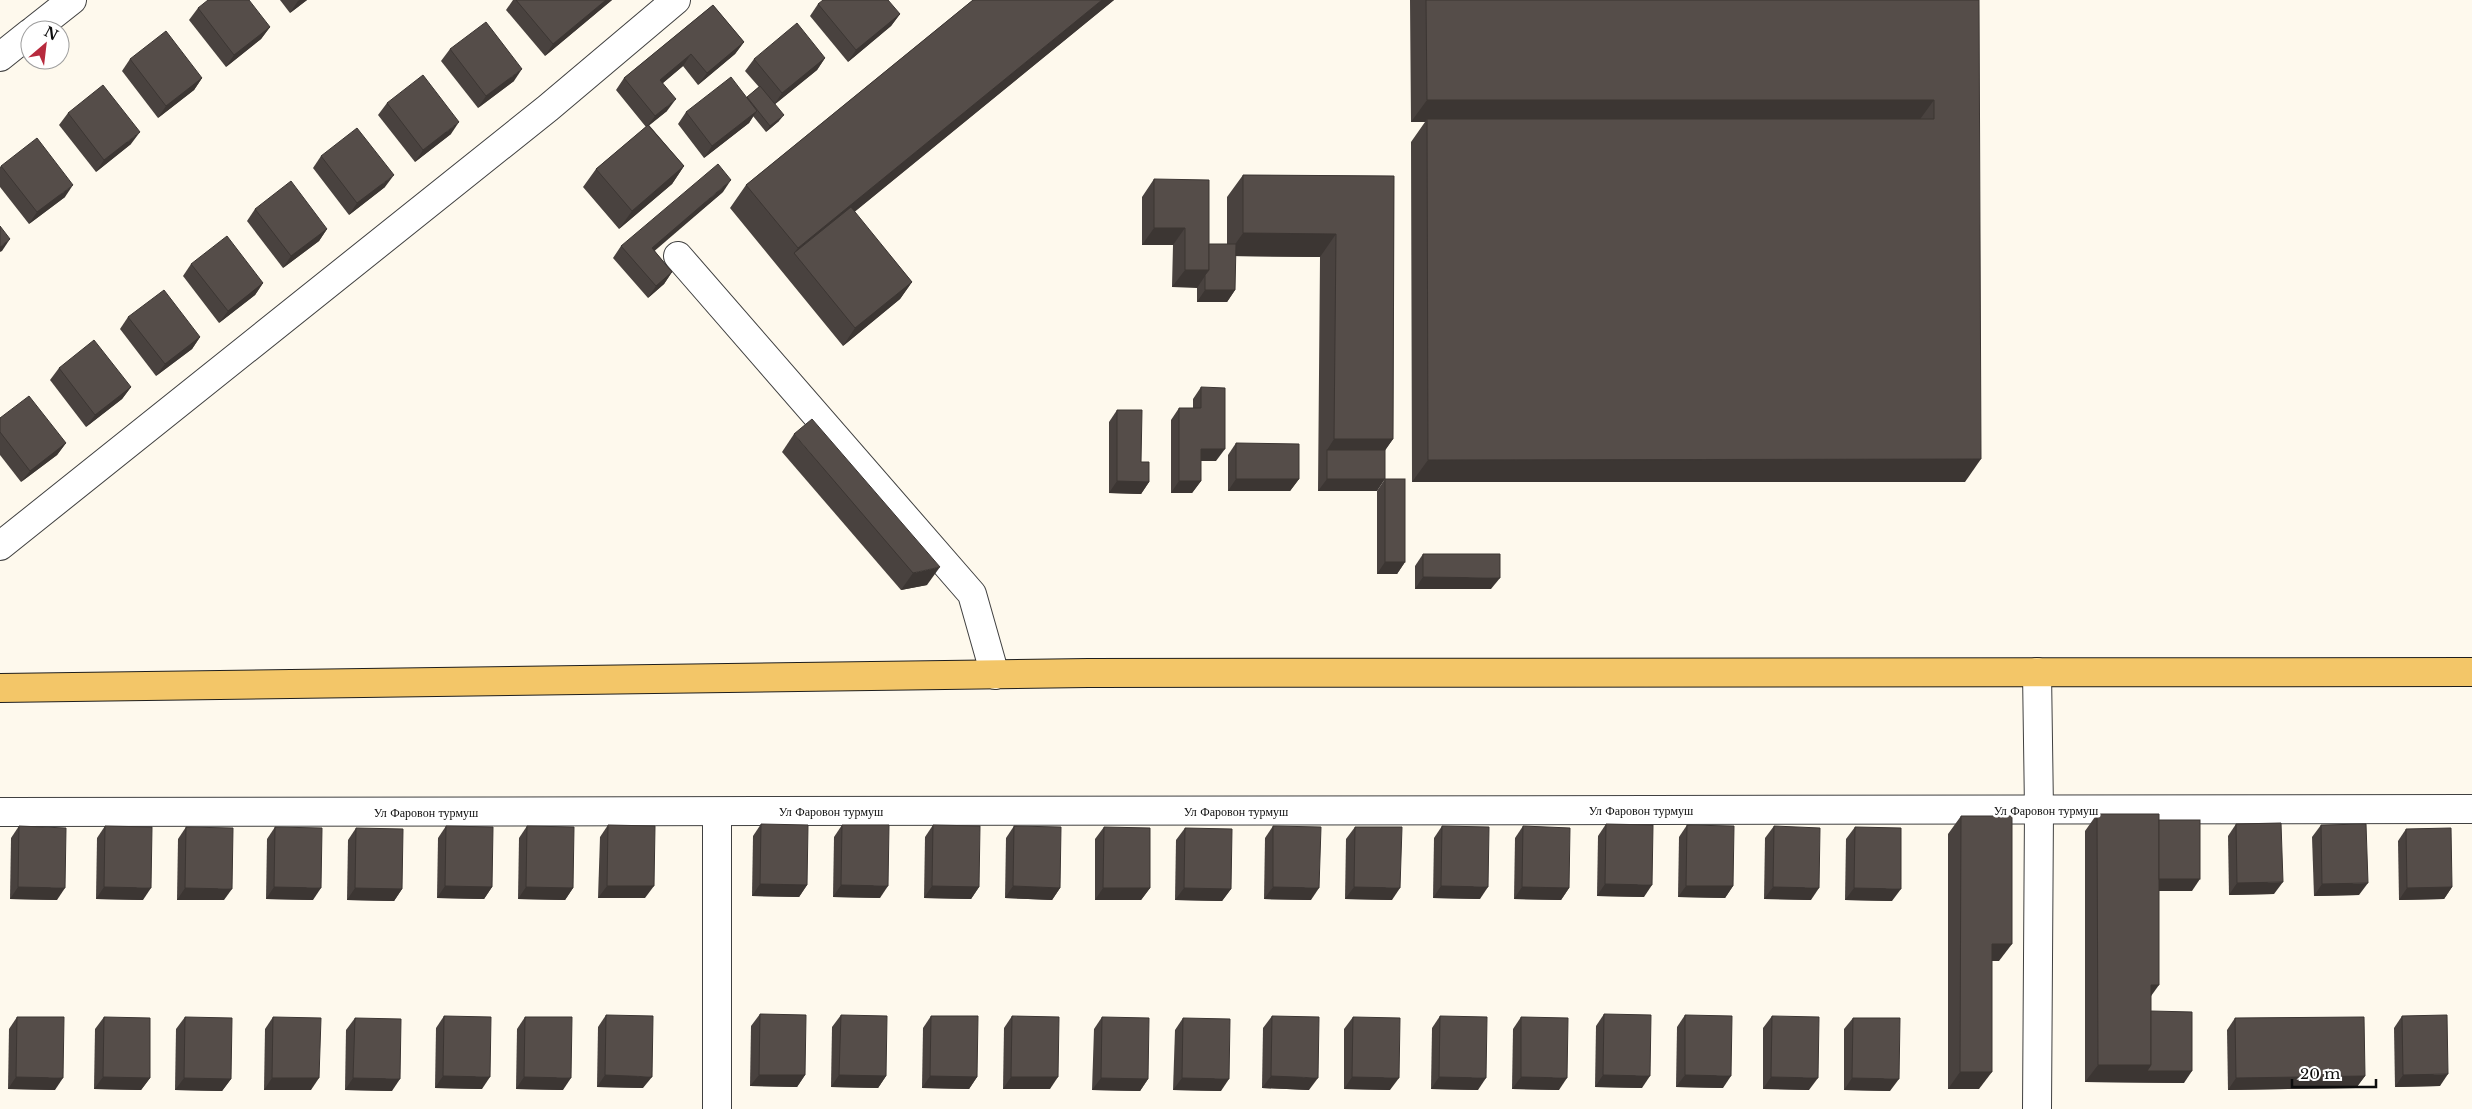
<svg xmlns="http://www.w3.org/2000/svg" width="2472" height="1109" viewBox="0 0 2472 1109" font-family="'Libre Baskerville',serif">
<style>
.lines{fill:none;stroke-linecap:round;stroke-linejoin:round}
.minor-casing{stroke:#404040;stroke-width:30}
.major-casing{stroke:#1e1e1e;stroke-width:30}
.minor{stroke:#fff;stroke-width:28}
.major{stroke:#f3c668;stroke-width:28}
.wall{fill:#49423f}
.shaded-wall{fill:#3c3633}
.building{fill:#554d49;stroke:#3c3633}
.labels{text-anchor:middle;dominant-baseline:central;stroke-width:5;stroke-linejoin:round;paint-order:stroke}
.street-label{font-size:12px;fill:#0d0d0d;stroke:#fff}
</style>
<rect width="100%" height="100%" fill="#fef9ed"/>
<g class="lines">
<defs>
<g id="minor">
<polyline points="34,30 72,0"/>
<polyline points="0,57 30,33"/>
<polyline points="678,256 972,594 995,675"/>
<polyline points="0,546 548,108 676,0"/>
<polyline points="0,812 2472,809"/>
<polyline points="717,812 717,1109"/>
<polyline points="2037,1109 2039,810 2037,672"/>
</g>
<polyline id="major" points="0,688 1088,673 2472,672"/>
</defs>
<!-- minor casing -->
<use href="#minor" class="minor-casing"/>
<!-- major casing -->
<use href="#major" class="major-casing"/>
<!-- minor -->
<use href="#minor" class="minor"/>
<!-- major -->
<use href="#major" class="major"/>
</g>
<!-- wall -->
<g class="wall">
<polygon points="280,0 307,0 290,13"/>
<polygon points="513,0 612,0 545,56 506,10"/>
<polygon points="973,0 1114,0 854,212 912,282 900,299 843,346 730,208 746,185"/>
<polygon points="1410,0 1979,0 1965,482 1412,482 1411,142 1425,122 1411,122"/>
<polygon points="818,4 900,14 891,26 848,62 810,16"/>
<polygon points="713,5 744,42 735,54 698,85 683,66 663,83 667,111 649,125 684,166 672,184 619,229 583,187 596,169 646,127 616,90 624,78"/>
<polygon points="198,8 270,27 261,39 226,67 189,20"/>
<polygon points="450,49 514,81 478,108 441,61"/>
<polygon points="825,58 817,70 775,104 779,121 766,132 753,116 749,123 704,158 678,124 686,112 747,97 759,87 745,71 754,59"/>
<polygon points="130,59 202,78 194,90 158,118 122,71"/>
<polygon points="387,103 451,134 415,162 378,115"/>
<polygon points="68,113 131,144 96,172 59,125"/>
<polygon points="321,156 385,187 349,215 313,168"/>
<polygon points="1,166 65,197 29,224 0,187 0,167"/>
<polygon points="1243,175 1394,176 1393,439 1385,450 1377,491 1318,491 1320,257 1235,256 1235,290 1227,302 1197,302 1197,287 1172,287 1173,245 1142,245 1142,197 1154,179 1209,244 1227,244 1227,197"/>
<polygon points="723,192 654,250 672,272 664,284 648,298 613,258 621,246"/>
<polygon points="255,209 327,229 319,241 283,268 247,221"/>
<polygon points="191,264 263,283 255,295 219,323 183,276"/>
<polygon points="128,317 200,337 192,349 156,376 120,329"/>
<polygon points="59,368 131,387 122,399 86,427 50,380"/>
<polygon points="1201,387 1216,461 1201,461 1201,481 1192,493 1171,493 1171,420 1179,408 1193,408 1193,399"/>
<polygon points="1117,410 1141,462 1149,482 1141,494 1109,493 1109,422"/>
<polygon points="0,418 66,443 57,455 21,482 0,455"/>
<polygon points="794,434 927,585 901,590 782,452"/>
<polygon points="1236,443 1299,479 1290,491 1228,491 1228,455"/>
<polygon points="1385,479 1405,562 1397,574 1377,574 1377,491"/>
<polygon points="1423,554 1491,589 1415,589 1415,566"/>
<polygon points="2097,814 2159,820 2192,891 2159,891 2151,997 2151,1011 2184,1083 2085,1082 2085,831"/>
<polygon points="1961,816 1999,961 1992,961 1979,1089 1948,1089 1948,834"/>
<polygon points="761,824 807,885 799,897 752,896 753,836"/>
<polygon points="1606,824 1644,897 1597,896 1598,836"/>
<polygon points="2236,824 2274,894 2229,895 2228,836"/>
<polygon points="608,825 645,898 598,898 600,837"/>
<polygon points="842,825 880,898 833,897 834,837"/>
<polygon points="933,825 979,887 971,899 924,898 925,837"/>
<polygon points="1687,825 1733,886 1725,898 1678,897 1679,837"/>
<polygon points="2321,825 2359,895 2314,896 2312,837"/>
<polygon points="19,826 57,900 10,899 11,838"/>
<polygon points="105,826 143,900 96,899 97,838"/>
<polygon points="446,826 492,887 484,899 437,898 438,838"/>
<polygon points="527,826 573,888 565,900 518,899 519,838"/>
<polygon points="1014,826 1060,888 1052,900 1005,898 1006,838"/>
<polygon points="1273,826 1311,900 1264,899 1265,838"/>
<polygon points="1442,826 1480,899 1433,898 1434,838"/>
<polygon points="1523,826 1569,888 1561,900 1514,899 1515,838"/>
<polygon points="1774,826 1811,900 1764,899 1765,838"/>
<polygon points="186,827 224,900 177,900 178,839"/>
<polygon points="275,827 313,900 266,899 267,839"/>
<polygon points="1104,827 1150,888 1141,900 1095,900 1095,839"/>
<polygon points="1355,827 1392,900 1345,899 1346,839"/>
<polygon points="1855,827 1892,901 1845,900 1846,839"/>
<polygon points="356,828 402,889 394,901 347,900 348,840"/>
<polygon points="1185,828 1231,889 1222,901 1175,900 1176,840"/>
<polygon points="2406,829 2452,887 2444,899 2399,900 2398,841"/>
<polygon points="760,1014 805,1075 797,1087 750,1086 751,1026"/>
<polygon points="1604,1014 1642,1088 1595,1087 1596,1026"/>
<polygon points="606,1015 643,1088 597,1087 598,1027"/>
<polygon points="841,1015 886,1076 878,1088 831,1087 832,1027"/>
<polygon points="1685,1015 1723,1088 1676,1087 1677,1027"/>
<polygon points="444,1016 482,1089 435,1088 436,1028"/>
<polygon points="931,1016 977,1077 969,1089 922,1088 923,1028"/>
<polygon points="1012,1016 1050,1089 1003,1089 1004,1028"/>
<polygon points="1272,1016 1309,1090 1262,1088 1263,1028"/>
<polygon points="1440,1016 1478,1090 1431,1089 1432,1028"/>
<polygon points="1772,1016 1809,1090 1763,1089 1763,1028"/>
<polygon points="2402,1016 2440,1086 2395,1087 2394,1028"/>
<polygon points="17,1017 55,1090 8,1089 9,1029"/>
<polygon points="104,1017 150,1078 141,1090 94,1089 95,1029"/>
<polygon points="185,1017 231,1079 222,1091 175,1090 176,1029"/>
<polygon points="273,1017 311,1090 264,1090 265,1029"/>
<polygon points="525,1017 563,1090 516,1089 517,1029"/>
<polygon points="1102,1017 1148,1079 1140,1091 1092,1090 1094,1029"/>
<polygon points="1353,1017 1390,1090 1344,1089 1344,1029"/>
<polygon points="1521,1017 1559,1090 1512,1089 1513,1029"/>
<polygon points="355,1018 392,1091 345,1090 346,1030"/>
<polygon points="1183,1018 1221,1091 1173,1090 1175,1030"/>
<polygon points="1853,1018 1890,1091 1844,1090 1844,1029"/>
<polygon points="2235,1018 2365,1076 2356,1088 2228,1090 2227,1030"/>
</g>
<!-- shaded-wall -->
<g class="shaded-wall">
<polygon points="300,0 307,0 290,13 298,1"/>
<polygon points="606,0 612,0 545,56 553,44"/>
<polygon points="1102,0 1114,0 798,258 794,253 798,248"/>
<polygon points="900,14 891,26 848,62 856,50"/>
<polygon points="270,27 261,39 226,67 234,55"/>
<polygon points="744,42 735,54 698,85 707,73"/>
<polygon points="691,54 683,66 652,92 660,80"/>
<polygon points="825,58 817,70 774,105 782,93"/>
<polygon points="522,69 514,81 478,108 486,96"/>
<polygon points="202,78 194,90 158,118 166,106"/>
<polygon points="676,99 667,111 646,128 655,116"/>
<polygon points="1427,100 1934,100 1918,122 1427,119 1425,122 1411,122"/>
<polygon points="757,111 749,123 704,158 712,146"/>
<polygon points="784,115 779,121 766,132 770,126"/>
<polygon points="459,122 451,134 415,162 423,150"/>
<polygon points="140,132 131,144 96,172 104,160"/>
<polygon points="684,166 672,184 619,229 632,211"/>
<polygon points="394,175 385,187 349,215 357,203"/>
<polygon points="731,180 723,192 644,260 652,248"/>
<polygon points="73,185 65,197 29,224 37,212"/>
<polygon points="1154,228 1185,228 1173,245 1142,245"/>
<polygon points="327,229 319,241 283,268 291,256"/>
<polygon points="1243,233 1336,234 1320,257 1227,256"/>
<polygon points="10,239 2,251 0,252 0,247"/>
<polygon points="1185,270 1209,270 1197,288 1172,287"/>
<polygon points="672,272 664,284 648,298 656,286"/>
<polygon points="912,282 900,299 843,346 855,328"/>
<polygon points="263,283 255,295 219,323 228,311"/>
<polygon points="1205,290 1235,290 1227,302 1197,302"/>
<polygon points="200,337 192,349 156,376 165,364"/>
<polygon points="131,387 122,399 86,427 95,415"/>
<polygon points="1334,439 1393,439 1377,462 1327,450"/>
<polygon points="66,443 57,455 21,482 30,471"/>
<polygon points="1201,449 1225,449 1216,461 1192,461"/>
<polygon points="1981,459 1965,482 1412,482 1428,460"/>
<polygon points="1236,479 1299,479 1290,491 1228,491"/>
<polygon points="1327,479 1385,479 1377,491 1318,491"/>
<polygon points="1117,481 1149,482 1141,494 1109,493"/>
<polygon points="1179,481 1201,481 1192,493 1171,493"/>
<polygon points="1385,562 1405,562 1397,574 1377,574"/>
<polygon points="940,567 927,585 901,590 913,573"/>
<polygon points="1423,577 1500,578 1491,589 1415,589"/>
<polygon points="2155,879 2200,879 2192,891 2146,891"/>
<polygon points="2283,882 2274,894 2229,895 2237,883"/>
<polygon points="2368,883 2359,895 2314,896 2322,884"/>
<polygon points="760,884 807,885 799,897 752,896"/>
<polygon points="1605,884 1652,885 1644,897 1597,896"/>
<polygon points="841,885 888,886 880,898 833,897"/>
<polygon points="445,886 492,887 484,899 437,898"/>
<polygon points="607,886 654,886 645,898 598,898"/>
<polygon points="932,886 979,887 971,899 924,898"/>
<polygon points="1013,886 1060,888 1052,900 1005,898"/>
<polygon points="1441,886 1488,887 1480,899 1433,898"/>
<polygon points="1686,886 1733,886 1725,898 1678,897"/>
<polygon points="18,887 65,888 57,900 10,899"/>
<polygon points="104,887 151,888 143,900 96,899"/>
<polygon points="274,887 321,888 313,900 266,899"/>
<polygon points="526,887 573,888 565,900 518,899"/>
<polygon points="1273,887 1319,888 1311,900 1264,899"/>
<polygon points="1354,887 1400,888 1392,900 1345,899"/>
<polygon points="1522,887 1569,888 1561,900 1514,899"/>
<polygon points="1773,887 1819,888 1811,900 1764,899"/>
<polygon points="2452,887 2444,899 2399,900 2407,888"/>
<polygon points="185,888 232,889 224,900 177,900"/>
<polygon points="355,888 402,889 394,901 347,900"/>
<polygon points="1103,888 1150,888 1141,900 1095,900"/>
<polygon points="1184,888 1231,889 1222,901 1175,900"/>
<polygon points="1854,888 1901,889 1892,901 1845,900"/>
<polygon points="1992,944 2012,944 1999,961 1979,961"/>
<polygon points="2151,985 2159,985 2146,1003"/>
<polygon points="2098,1065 2151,1065 2192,1071 2184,1083 2085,1082"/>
<polygon points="1960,1072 1992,1072 1979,1089 1948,1089"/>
<polygon points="2448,1074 2440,1086 2395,1087 2403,1075"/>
<polygon points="605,1075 652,1077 643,1088 597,1087"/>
<polygon points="759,1075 805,1075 797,1087 750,1086"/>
<polygon points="839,1075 886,1076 878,1088 831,1087"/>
<polygon points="1603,1075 1650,1076 1642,1088 1595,1087"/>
<polygon points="1685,1075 1731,1076 1723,1088 1676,1087"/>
<polygon points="443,1076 490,1077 482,1089 435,1088"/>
<polygon points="930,1076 977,1077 969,1089 922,1088"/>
<polygon points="1271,1076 1318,1078 1309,1090 1262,1088"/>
<polygon points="2365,1076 2356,1088 2228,1090 2236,1078"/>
<polygon points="16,1077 63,1078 55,1090 8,1089"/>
<polygon points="103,1077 150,1078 141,1090 94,1089"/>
<polygon points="524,1077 571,1078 563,1090 516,1089"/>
<polygon points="1011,1077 1058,1077 1050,1089 1003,1089"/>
<polygon points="1352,1077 1399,1078 1390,1090 1344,1089"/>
<polygon points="1439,1077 1486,1078 1478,1090 1431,1089"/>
<polygon points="1521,1077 1567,1078 1559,1090 1512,1089"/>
<polygon points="1771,1077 1818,1078 1809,1090 1763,1089"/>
<polygon points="184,1078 231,1079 222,1091 175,1090"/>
<polygon points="272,1078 319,1078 311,1090 264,1090"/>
<polygon points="353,1078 400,1079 392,1091 345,1090"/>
<polygon points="1101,1078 1148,1079 1140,1091 1092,1090"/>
<polygon points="1182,1078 1229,1079 1221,1091 1173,1090"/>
<polygon points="1852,1078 1899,1079 1890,1091 1844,1090"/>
</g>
<!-- building -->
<g class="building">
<polygon points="208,0 249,0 270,27 234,55 198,8"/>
<polygon points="516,0 606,0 553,44"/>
<polygon points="823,0 888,0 900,14 856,50 818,4"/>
<polygon points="973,0 1102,0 798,248 746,185"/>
<polygon points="1426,0 1979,0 1981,459 1428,460 1427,119 1934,119 1934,100 1427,100"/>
<polygon points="713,5 744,42 707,73 691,54 660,80 676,99 655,116 624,78"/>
<polygon points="486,22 522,69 486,96 450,49"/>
<polygon points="797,23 825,58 782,93 754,59"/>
<polygon points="166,31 202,78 166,106 130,59"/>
<polygon points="423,75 459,122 423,150 387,103"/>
<polygon points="731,77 757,111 712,146 686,112"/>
<polygon points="103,85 140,132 104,160 68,113"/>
<polygon points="760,86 784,115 770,126 747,97"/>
<polygon points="648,125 684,166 632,211 596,169"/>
<polygon points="357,128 394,175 357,203 321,156"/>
<polygon points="37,138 73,185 37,212 1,166"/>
<polygon points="718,164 731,180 652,248 672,272 656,286 621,246"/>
<polygon points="1243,175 1394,176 1393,439 1334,439 1336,234 1243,233"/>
<polygon points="1154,179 1209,180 1209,270 1185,270 1185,228 1154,228"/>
<polygon points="291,181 327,229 291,256 255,209"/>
<polygon points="851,207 912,282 855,328 794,253"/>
<polygon points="0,226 10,239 0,247"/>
<polygon points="227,236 263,283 228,311 191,264"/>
<polygon points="1209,244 1236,244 1235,290 1205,290 1205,275 1209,270"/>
<polygon points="164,290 200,337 165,364 128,317"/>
<polygon points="94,340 131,387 95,415 59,368"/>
<polygon points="1201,387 1225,388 1225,449 1201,449 1201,481 1179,481 1179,408 1201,408"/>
<polygon points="29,396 66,443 30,471 0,432 0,418"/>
<polygon points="1117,410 1142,410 1141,462 1149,462 1149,482 1117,481"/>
<polygon points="812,419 940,567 913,573 794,434"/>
<polygon points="1236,443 1299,444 1299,479 1236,479"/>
<rect x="1327" y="450" width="58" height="29"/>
<rect x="1385" y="479" width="20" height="83"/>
<polygon points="1423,554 1500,554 1500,578 1423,577"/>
<polygon points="2097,814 2159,814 2159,985 2151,985 2151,1065 2098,1065"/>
<polygon points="1961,816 2012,816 2012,944 1992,944 1992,1072 1960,1072"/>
<rect x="2159" y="820" width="41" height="59"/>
<polygon points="2281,823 2283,882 2237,883 2236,824"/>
<polygon points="761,824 808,825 807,885 760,884"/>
<polygon points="1606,824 1653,825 1652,885 1605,884"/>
<polygon points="2366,824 2368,883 2322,884 2321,825"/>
<polygon points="608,825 655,826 654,886 607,886"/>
<polygon points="842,825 889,825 888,886 841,885"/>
<polygon points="933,825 980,826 979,887 932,886"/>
<polygon points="1687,825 1734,826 1733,886 1686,886"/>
<polygon points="19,826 66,828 65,888 18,887"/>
<polygon points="105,826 152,827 151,888 104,887"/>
<polygon points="446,826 493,827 492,887 445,886"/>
<polygon points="527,826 574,827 573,888 526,887"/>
<polygon points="1014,826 1061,827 1060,888 1013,886"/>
<polygon points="1273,826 1321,827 1319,888 1273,887"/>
<polygon points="1442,826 1489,827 1488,887 1441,886"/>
<polygon points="1523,826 1570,828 1569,888 1522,887"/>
<polygon points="1774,826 1820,828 1819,888 1773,887"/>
<polygon points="186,827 233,828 232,889 185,888"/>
<polygon points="275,827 322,828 321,888 274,887"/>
<polygon points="1104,827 1150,828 1150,888 1103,888"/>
<polygon points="1355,827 1402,827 1400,888 1354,887"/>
<polygon points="1855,827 1901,828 1901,889 1854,888"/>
<polygon points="356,828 403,829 402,889 355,888"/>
<polygon points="1185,828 1232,829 1231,889 1184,888"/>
<polygon points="2451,828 2452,887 2407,888 2406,829"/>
<polygon points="2151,1011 2192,1012 2192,1071 2147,1071 2151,1065"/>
<polygon points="760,1014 806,1015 805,1075 759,1075"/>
<polygon points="1604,1014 1651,1015 1650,1076 1603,1075"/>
<polygon points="606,1015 653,1016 652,1077 605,1075"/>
<polygon points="841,1015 887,1016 886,1076 839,1075"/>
<polygon points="1685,1015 1732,1016 1731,1076 1685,1075"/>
<polygon points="2447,1015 2448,1074 2403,1075 2402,1016"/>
<polygon points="444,1016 491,1017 490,1077 443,1076"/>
<polygon points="931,1016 978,1016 977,1077 930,1076"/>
<polygon points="1012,1016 1059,1017 1058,1077 1011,1077"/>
<polygon points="1272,1016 1319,1017 1318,1078 1271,1076"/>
<polygon points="1440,1016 1487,1017 1486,1078 1439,1077"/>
<polygon points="1772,1016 1819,1017 1818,1078 1771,1077"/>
<polygon points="17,1017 64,1017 63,1078 16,1077"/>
<polygon points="104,1017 150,1018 150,1078 103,1077"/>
<polygon points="185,1017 232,1018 231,1079 184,1078"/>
<polygon points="273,1017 321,1018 319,1078 272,1078"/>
<polygon points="525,1017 572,1017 571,1078 524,1077"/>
<polygon points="1102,1017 1149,1018 1148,1079 1101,1078"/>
<polygon points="1353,1017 1400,1018 1399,1078 1352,1077"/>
<polygon points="1521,1017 1568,1018 1567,1078 1521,1077"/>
<polygon points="2364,1017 2365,1076 2236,1078 2235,1018"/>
<polygon points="355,1018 401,1019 400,1079 353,1078"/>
<polygon points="1183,1018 1230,1019 1229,1079 1182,1078"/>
<polygon points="1853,1018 1900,1018 1899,1079 1852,1078"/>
</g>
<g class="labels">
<!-- street labels -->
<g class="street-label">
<text x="1641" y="810">Ул Фаровон турмуш</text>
<text x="2046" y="810">Ул Фаровон турмуш</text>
<text x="831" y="811">Ул Фаровон турмуш</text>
<text x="1236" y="811">Ул Фаровон турмуш</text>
<text x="426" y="812">Ул Фаровон турмуш</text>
</g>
</g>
<!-- north arrow -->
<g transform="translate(45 45) rotate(28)"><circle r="24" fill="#ffffff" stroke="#9e9e9e"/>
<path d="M0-4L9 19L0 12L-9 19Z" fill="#b72a3d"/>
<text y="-8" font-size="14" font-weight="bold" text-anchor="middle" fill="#0d0d0d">N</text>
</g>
<!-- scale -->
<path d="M2292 1079v8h84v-8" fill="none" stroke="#0d0d0d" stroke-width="2.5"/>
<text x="2300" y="1079" font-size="15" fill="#0d0d0d" stroke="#ffffff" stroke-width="4" paint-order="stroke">20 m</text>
</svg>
